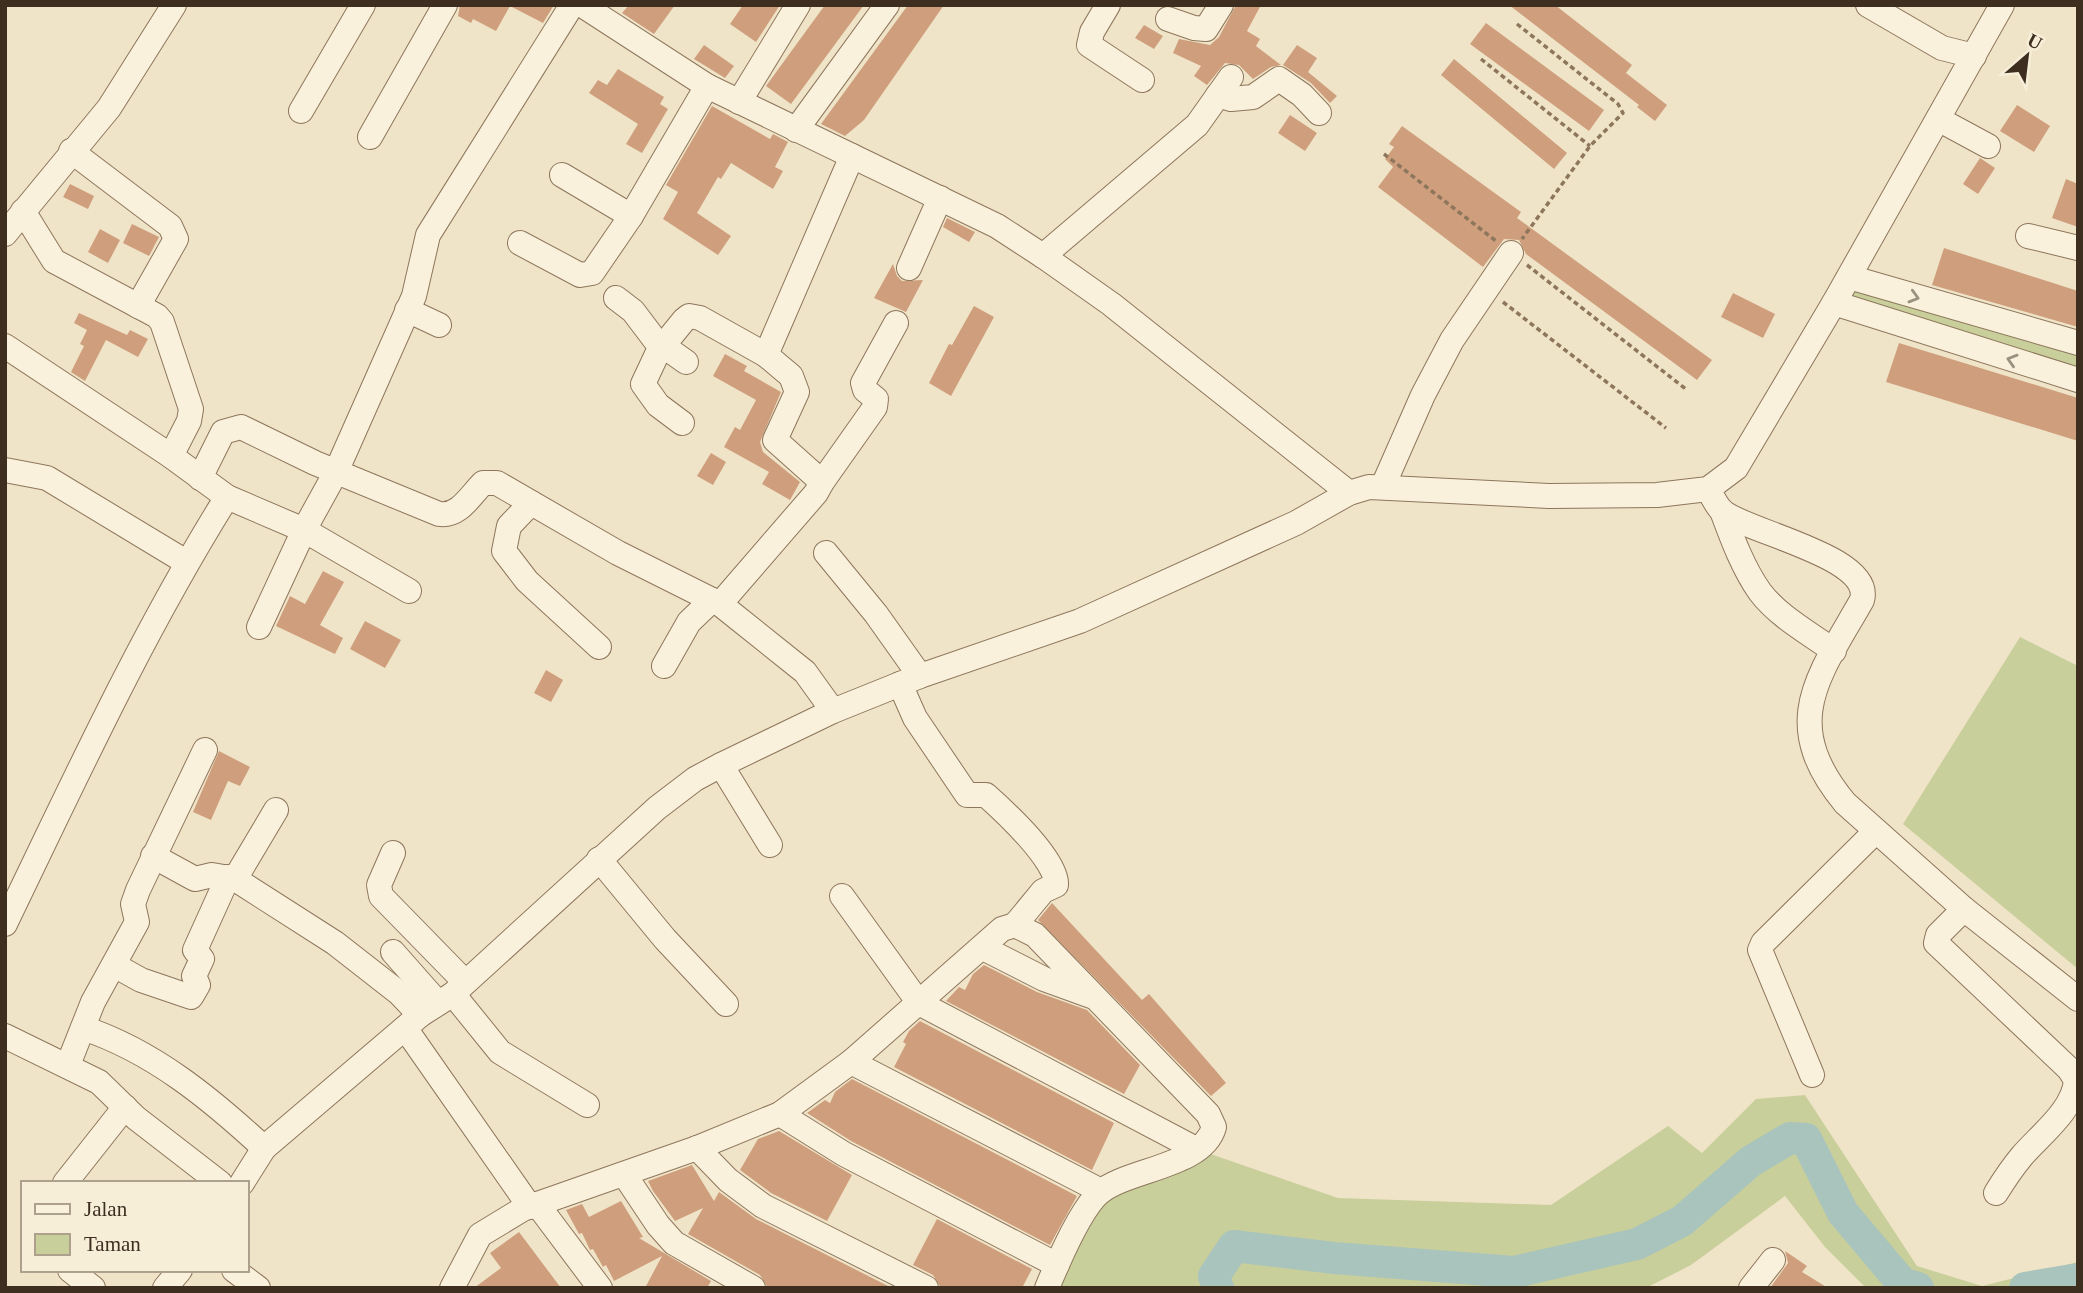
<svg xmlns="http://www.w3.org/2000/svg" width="2083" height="1293" viewBox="0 0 2083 1293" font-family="'Times New Roman',serif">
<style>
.green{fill:#c9cf9b}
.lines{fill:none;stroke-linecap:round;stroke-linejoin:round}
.river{stroke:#a9c4bc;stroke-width:32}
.building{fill:#cf9f7d}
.minor-casing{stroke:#8d765c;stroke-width:26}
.path{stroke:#8d765c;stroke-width:3.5;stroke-dasharray:5 3.5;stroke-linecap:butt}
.minor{stroke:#faf1dc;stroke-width:24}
.oneway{stroke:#9c907e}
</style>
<rect width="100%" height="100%" fill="#f0e4c8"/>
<!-- green -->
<g class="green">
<polygon points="1849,277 2078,343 2078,380 1835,303"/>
<polygon points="2020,637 2078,666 2078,969 1903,824"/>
<polygon points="1805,1095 1917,1266 1982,1286 2078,1262 2078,1288 1866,1288 1825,1247 1785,1196 1691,1265 1646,1288 1047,1288 1087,1210 1196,1149 1338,1198 1551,1205 1668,1126 1702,1153 1756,1099"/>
</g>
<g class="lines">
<!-- river -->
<g class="river">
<polyline points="1218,1288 1214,1276 1234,1246 1334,1258 1514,1272 1637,1244 1682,1221 1751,1161 1790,1138 1806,1139 1843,1213 1902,1283 1918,1288"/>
<polyline points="2025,1288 2078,1279"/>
</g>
</g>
<!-- building -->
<g class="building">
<polygon points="460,5 554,5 543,23 510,6 496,31 473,19 471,23 458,16"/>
<polygon points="629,5 675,5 654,34 622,13"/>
<polygon points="743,5 780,5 756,42 730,24"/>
<polygon points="825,5 864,5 791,104 766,86"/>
<polygon points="908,5 944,5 864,120 845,136 821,124"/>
<polygon points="1236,5 1261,5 1247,31 1260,39 1256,46 1281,65 1271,67 1253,79 1239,65 1225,63 1207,85 1194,76 1201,66 1173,53 1179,39 1210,45 1219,37"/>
<polygon points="1509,5 1555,5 1632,65 1626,73 1667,105 1655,121 1637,107 1639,105"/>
<polygon points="1486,23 1604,110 1589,131 1470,44"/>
<polygon points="1144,25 1163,36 1154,49 1135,38"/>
<polygon points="704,45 734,66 725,78 694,59"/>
<polygon points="1297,45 1317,58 1308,72 1337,96 1330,103 1311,83 1283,65"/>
<polygon points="1454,59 1567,153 1554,169 1441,75"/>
<polygon points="618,69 664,97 660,104 668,109 642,153 626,144 638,124 589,93 598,80 607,85"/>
<polygon points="2017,105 2050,126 2034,152 2000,131"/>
<polygon points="712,106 770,139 773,134 788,142 775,167 783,171 773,189 731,163 721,179 718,177 697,213 731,236 718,255 663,219 678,192 666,185"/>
<polygon points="1290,115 1317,133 1305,151 1278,133"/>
<polygon points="1402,126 1521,212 1517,218 1712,360 1697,380 1526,254 1519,240 1504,239 1483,267 1378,187 1393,167 1385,159 1394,147 1389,144"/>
<polygon points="1980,158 1995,168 1978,194 1963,184"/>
<polygon points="2066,179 2078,184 2078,227 2052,218"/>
<polygon points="70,184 94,196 88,209 63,197"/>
<polygon points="947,218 975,232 969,242 943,227"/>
<polygon points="132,224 159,237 149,256 123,243"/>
<polygon points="100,229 120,240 108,263 88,252"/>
<polygon points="1944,248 2078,291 2078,327 1932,285"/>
<polygon points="893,264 897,276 902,281 923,280 906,312 874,298"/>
<polygon points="1733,293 1775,314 1763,338 1721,317"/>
<polygon points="974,306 994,317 951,396 929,383 949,344 952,345"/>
<polygon points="79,313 127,335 130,330 148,339 138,357 106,340 85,381 71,372 84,346 80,344 87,330 74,323"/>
<polygon points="1899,343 2078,398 2078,441 1886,382"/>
<polygon points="725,354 747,366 744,371 781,392 760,442 763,452 800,482 790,500 762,484 769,472 724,447 735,427 740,430 756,400 713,376"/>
<polygon points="711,453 726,462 713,485 697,476"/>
<polygon points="323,571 344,582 320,625 343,638 335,654 276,626 290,596 305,604"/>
<polygon points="365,621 401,640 385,668 350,649"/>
<polygon points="546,670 563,680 551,702 534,693"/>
<polygon points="219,751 250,767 240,786 228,781 211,820 193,812"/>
<polygon points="1052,903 1142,1000 1149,994 1216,1071 1226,1083 1211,1096 1038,920"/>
<polygon points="984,965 1037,992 1087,1010 1140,1065 1124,1094 946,1001 959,987 965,990 973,974"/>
<polygon points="920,1021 1114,1123 1092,1170 894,1067 906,1044 903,1042 909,1031"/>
<polygon points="852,1079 1077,1196 1050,1245 851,1141 807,1113 825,1100 830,1103 835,1092"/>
<polygon points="779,1131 852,1175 827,1221 771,1193 740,1170 758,1139"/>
<polygon points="692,1165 714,1201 719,1192 756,1219 892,1288 768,1288 760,1275 688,1234 703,1208 675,1221 653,1191 648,1181"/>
<polygon points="621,1201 643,1237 639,1238 711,1281 707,1288 645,1288 662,1256 614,1281 606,1265 603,1267 593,1249 590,1250 582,1233 579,1234 566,1210 582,1204 589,1217"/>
<polygon points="937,1219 1032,1269 1022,1288 941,1288 933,1275 913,1265"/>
<polygon points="519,1232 561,1288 474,1288 501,1268 490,1253"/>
<polygon points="1785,1251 1807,1266 1802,1272 1828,1288 1770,1288 1788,1263"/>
</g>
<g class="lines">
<defs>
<g id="minor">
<polyline points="582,5 707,86 997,226 1043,256 1111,304 1349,493"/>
<polyline points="1108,5 1092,32 1089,45 1142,80"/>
<polyline points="1868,5 1942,48 1974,56"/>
<polyline points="1168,19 1194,28 1206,29 1221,5"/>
<polyline points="1218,95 1231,99 1253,97 1279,79 1302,95 1319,113"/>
<polyline points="739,102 798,5"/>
<polyline points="301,111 363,5"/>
<polyline points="1938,119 1988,146"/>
<polyline points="796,130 887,5"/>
<polyline points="370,137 445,5"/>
<polyline points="71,151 170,226 176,239 138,306"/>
<polyline points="562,175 631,216"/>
<polyline points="23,211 54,261 157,316 162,322 191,409 189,421 171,456 227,497 304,530 336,472 414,296 428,235 572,5"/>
<polyline points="5,234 109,108 174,5"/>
<polyline points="2028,236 2078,248"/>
<polyline points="520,243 580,275 592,273 631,216 707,86"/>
<polyline points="1043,256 1197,125 1231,77"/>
<polyline points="909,268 940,198"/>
<polyline points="1849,277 2078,343"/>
<polyline points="616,298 633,311 655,340 686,362"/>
<polyline points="1834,303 2078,380"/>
<polyline points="407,310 439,325"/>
<polyline points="5,346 171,456"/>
<polyline points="682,423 658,405 643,384 658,352 684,320 689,316 700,318 766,355"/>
<polyline points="5,470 47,478 186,562"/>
<path d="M200 478 223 432 241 427 315 463 439 514C459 517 470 496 483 483H497L618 553 720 604 805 672 833 711"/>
<polyline points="822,482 875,407 876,399 865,390 863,383 896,323"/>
<polyline points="1383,486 1423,395 1452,340 1511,253"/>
<path d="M1708 489C1712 496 1717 507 1723 512 1750 533 1874 557 1862 600 1819 676 1778 722 1845 803L1964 909 2078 999"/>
<polyline points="531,503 509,526 504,551 527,581 599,647"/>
<path d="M1722 511C1732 538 1743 568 1760 592 1778 616 1809 633 1834 651"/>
<polyline points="826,553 876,614 920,676"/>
<polyline points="720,604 816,493 822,482 775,440 797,392 791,376 766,355 852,156"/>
<polyline points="259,627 304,530 409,591"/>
<polyline points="664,666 689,622 712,600"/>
<path d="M900 684 915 718 967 795H986C1004 811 1058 861 1056 885L1043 891 1015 925"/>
<polyline points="721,765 770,845"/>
<polyline points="393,853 379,885 381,896 465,982"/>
<polyline points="153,856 195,879 212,875 235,879 335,943 399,993 420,1015"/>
<polyline points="599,859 665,939 726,1004"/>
<polyline points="235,879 276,810"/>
<polyline points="842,896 919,1003 1196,1149"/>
<path d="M1964 909 1938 935 1936 943 2069 1069 2076 1080C2074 1110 2040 1135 2022 1156 2012 1168 2004 1180 1996 1193"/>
<path d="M5 924C75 779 142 633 227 497"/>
<polyline points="983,948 1044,979 1091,996"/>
<polyline points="393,952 438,1003"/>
<polyline points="114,965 141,980 191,997 198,985 194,976 202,959 195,950 228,877"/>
<polyline points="453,994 500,1052 587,1105"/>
<path d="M83 1028C153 1051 211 1099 264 1148"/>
<polyline points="405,1028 530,1207"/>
<polyline points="5,1036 99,1082 136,1118 220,1183"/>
<polyline points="851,1062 1101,1191"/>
<polyline points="68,1065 93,1002 137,922 133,904 138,890 205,750"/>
<polyline points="1812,1075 1760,950 1763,943 1876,831"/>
<polyline points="780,1114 844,1154 1057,1265"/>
<polyline points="697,1148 728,1180 763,1206 926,1288"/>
<polyline points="624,1174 658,1225 674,1243 753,1288"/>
<polyline points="65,1183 125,1107"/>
<polyline points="242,1183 264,1148 420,1015 453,994 657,808 695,779 721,765 833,711 920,676 1080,621 1296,523 1349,493 1369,487 1549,496 1657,495 1708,489 1736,468 1834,303 2002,5"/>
<polyline points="537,1204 600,1288"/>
<polyline points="70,1270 93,1288"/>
<polyline points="234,1270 258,1288"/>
<polyline points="165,1288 180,1270"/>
<path d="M452 1288 480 1235 523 1209 697 1148 780 1114 851 1062 1002 929 1015 925 1035 935 1208 1114 1214 1127C1203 1167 1127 1169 1099 1193 1081 1209 1057 1264 1047 1288"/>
<polyline points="1751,1288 1773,1260"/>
</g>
</defs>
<!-- minor casing -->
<use href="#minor" class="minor-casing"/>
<!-- path -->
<g class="path">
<polyline points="1517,24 1618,104 1623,113 1590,146 1522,239"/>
<polyline points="1481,59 1590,146"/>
<polyline points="1384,154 1496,241"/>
<polyline points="1527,265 1687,390"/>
<polyline points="1503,302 1666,428"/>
</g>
<!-- minor -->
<use href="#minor" class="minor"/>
</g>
<!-- one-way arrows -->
<defs><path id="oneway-chevron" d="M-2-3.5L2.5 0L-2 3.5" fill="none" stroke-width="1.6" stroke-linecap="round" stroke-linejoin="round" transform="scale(1.75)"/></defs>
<g class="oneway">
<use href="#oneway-chevron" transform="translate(1914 297) rotate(16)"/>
<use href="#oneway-chevron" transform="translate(2012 360) rotate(-163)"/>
</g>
<!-- border -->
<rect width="2083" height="1293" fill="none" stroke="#3d2e20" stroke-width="14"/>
<!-- legend -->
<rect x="21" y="1181" width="228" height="91" fill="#f7eed8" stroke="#ada18e" stroke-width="2"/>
<rect x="35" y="1204" width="35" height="10" fill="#faf1dc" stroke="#ada18e" stroke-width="2"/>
<text x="84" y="1216" font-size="21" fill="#3d2e20">Jalan</text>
<rect x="35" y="1234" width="35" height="21" fill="#c9cf9b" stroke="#ada18e" stroke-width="2"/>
<text x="84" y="1251" font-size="21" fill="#3d2e20">Taman</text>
<!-- north arrow -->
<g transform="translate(2027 56) rotate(28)" stroke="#f7eed8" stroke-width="5" paint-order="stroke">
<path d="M0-5L12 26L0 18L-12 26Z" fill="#3d2e20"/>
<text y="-10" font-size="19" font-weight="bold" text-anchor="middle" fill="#3d2e20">U</text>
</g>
</svg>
